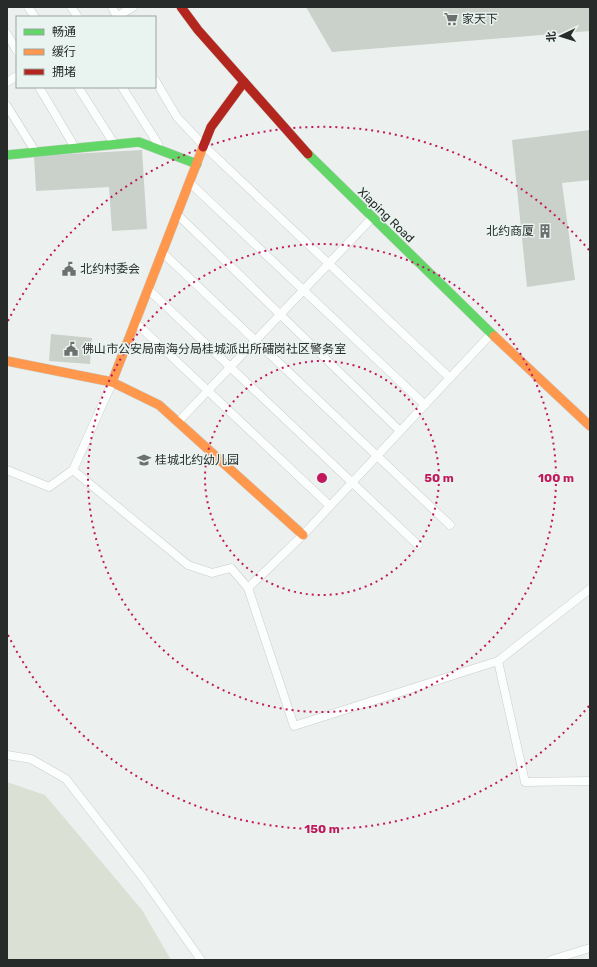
<svg xmlns="http://www.w3.org/2000/svg" width="597" height="967" viewBox="0 0 597 967" font-family="Rubik,'Noto Sans SC',sans-serif">
<style>
.green{fill:#dbe0d4}
.building{fill:#c9d1ca}
.lines{fill:none;stroke-linecap:round;stroke-linejoin:round}
.lane-casing{stroke:#c9cecc;stroke-width:9}
.fast-casing{stroke:#c9cecc;stroke-width:10}
.slow-casing{stroke:#c9cecc;stroke-width:10}
.jam-casing{stroke:#c9cecc;stroke-width:10}
.lane{stroke:#fcfdfd;stroke-width:8}
.fast{stroke:#63d668;stroke-width:9}
.slow{stroke:#ff974d;stroke-width:9}
.jam{stroke:#b3261e;stroke-width:9}
.ring{fill:none;stroke:#c2185b;stroke-width:2;stroke-dasharray:2 4}
.labels{text-anchor:middle;dominant-baseline:central;stroke-width:3;stroke-linejoin:round;paint-order:stroke}
.poi-label{font-size:12px;fill:#272b29;stroke:#e9f4f0;text-anchor:start}
.street-label{font-size:12px;fill:#272b29;stroke:#e9f4f0}
.centre{fill:#c2185b;stroke:#e9f4f0;stroke-width:2}
.ring-label{font-size:12px;text-anchor:middle;font-weight:bold;fill:#c2185b;stroke:#e9f4f0;stroke-width:3;stroke-linejoin:round;paint-order:stroke}
</style>
<rect width="100%" height="100%" fill="#ecf1ef"/>
<!-- green -->
<polygon class="green" points="7,782 45,795 142,910 171,960 7,960"/>
<!-- building -->
<g class="building">
<polygon points="306,7 590,7 590,31 332,52"/>
<polygon points="590,130 590,180 562,183 575,280 527,287 512,140"/>
<polygon points="142,150 147,229 112,231 109,187 36,191 34,156"/>
<polygon points="51,334 92,338 90,364 49,361"/>
</g>
<g class="lines">
<defs>
<g id="lane">
<polyline points="28,7 35,17"/>
<polyline points="71,7 78,17"/>
<polyline points="112,7 117,17"/>
<polyline points="116,17 133,7"/>
<polyline points="7,34 17,51"/>
<polyline points="155,80 177,117 204,146 450,378"/>
<polyline points="7,82 17,76"/>
<polyline points="39,87 74,146"/>
<polyline points="78,87 113,142"/>
<polyline points="122,87 158,144"/>
<polyline points="7,106 35,151"/>
<polyline points="190,183 425,405"/>
<polyline points="179,216 400,431"/>
<polyline points="163,253 450,525"/>
<polyline points="150,291 418,545"/>
<polyline points="136,323 330,506"/>
<polyline points="112,383 73,470 188,565 212,573 231,568 248,588 294,726 498,661"/>
<polyline points="179,421 372,218"/>
<polyline points="7,470 49,487 73,470"/>
<polyline points="248,588 303,535 491,334"/>
<polyline points="590,589 498,661 525,782 590,781"/>
<polyline points="7,755 31,759 66,779 143,878 201,960"/>
<polyline points="551,960 590,948"/>
</g>
<g id="fast">
<polyline points="308,154 494,336"/>
<polyline points="7,155 139,142 197,164"/>
</g>
<g id="slow">
<polyline points="494,336 590,426"/>
<polyline points="7,361 112,382 159,405 303,535"/>
<polyline points="112,382 203,147"/>
</g>
<g id="jam">
<polyline points="181,7 198,30 308,154"/>
<polyline points="203,147 211,127 244,82"/>
</g>
</defs>
<!-- lane casing -->
<use href="#lane" class="lane-casing"/>
<!-- fast casing -->
<use href="#fast" class="fast-casing"/>
<!-- slow casing -->
<use href="#slow" class="slow-casing"/>
<!-- jam casing -->
<use href="#jam" class="jam-casing"/>
<!-- lane -->
<use href="#lane" class="lane"/>
<!-- fast -->
<use href="#fast" class="fast"/>
<!-- slow -->
<use href="#slow" class="slow"/>
<!-- jam -->
<use href="#jam" class="jam"/>
</g>
<!-- distance rings -->
<g class="ring">
<circle cx="322" cy="478" r="117"/>
<circle cx="322" cy="478" r="234"/>
<path d="M589 706A351 351 0 0 1 8 635M8 321A351 351 0 0 1 589 250"/>
</g>
<!-- icons -->
<defs>
<symbol id="supermarket-bare" viewBox="-9 -9 18 18"><path d="M-6-5.5h2.5l.6 2H6L4.5 2H-2.5L-4.4-4H-6ZM-1.5 3.2a1.3 1.3 0 1 0 .1 0ZM3 3.2a1.3 1.3 0 1 0 .1 0Z" fill="#6c706e" stroke="#e9f4f0" stroke-width="2.5" paint-order="stroke"/></symbol>
<symbol id="building-bare" viewBox="-9 -9 18 18"><path d="M-4-6H4V6H1V3H-1V6H-4ZM-2.5-4.3h1.7v1.8h-1.7ZM.8-4.3h1.7v1.8H.8ZM-2.5-1h1.7V.8h-1.7ZM.8-1h1.7V.8H.8Z" fill="#6c706e" stroke="#e9f4f0" stroke-width="2.5" paint-order="stroke"/></symbol>
<symbol id="civic-bare" viewBox="-9 -9 18 18"><path d="M-.6-6.5H3V-4.5H.6V-3L4-1V1h2V6H-6V1h2V-1L-.6-3ZM-1.2 2.5V6h2.4V2.5Z" fill="#6c706e" stroke="#e9f4f0" stroke-width="2.5" paint-order="stroke"/></symbol>
<symbol id="school-bare" viewBox="-9 -9 18 18"><path d="M0-5L7-2L0 1L-7-2ZM-4 1L0 2.5L4 1V4Q0 6-4 4Z" fill="#6c706e" stroke="#e9f4f0" stroke-width="2.5" paint-order="stroke"/></symbol>
</defs>
<g fill-rule="evenodd">
<use href="#supermarket-bare" x="441" y="9" width="20" height="20"/>
<use href="#building-bare" x="535" y="221" width="20" height="20"/>
<use href="#civic-bare" x="59" y="259" width="20" height="20"/>
<use href="#civic-bare" x="61" y="339" width="20" height="20"/>
<use href="#school-bare" x="134" y="450" width="20" height="20"/>
</g>
<g class="labels">
<!-- poi labels -->
<g class="poi-label">
<text x="462" y="19">家天下</text>
<text x="534" y="231" text-anchor="end">北约商厦</text>
<text x="80" y="269">北约村委会</text>
<text x="82" y="349">佛山市公安局南海分局桂城派出所礌岗社区警务室</text>
<text x="155" y="460">桂城北约幼儿园</text>
</g>
<!-- street labels -->
<g class="street-label">
<text transform="translate(386 215) rotate(44)">Xiaping Road</text>
</g>
</g>
<circle cx="322" cy="478" r="6" class="centre"/>
<g class="ring-label">
<text x="439" y="482">50 m</text>
<text x="556" y="482">100 m</text>
<text x="322" y="833">150 m</text>
</g>
<!-- border -->
<rect width="597" height="967" fill="none" stroke="#272b29" stroke-width="16"/>
<!-- legend -->
<rect x="16" y="16" width="140" height="72" fill="#e9f4f0" stroke="#9ba4a0"/>
<rect x="24" y="29" width="20" height="6" fill="#63d668" stroke="#9ba4a0"/>
<text x="52" y="36" font-size="12" fill="#272b29">畅通</text>
<rect x="24" y="49" width="20" height="6" fill="#ff974d" stroke="#9ba4a0"/>
<text x="52" y="56" font-size="12" fill="#272b29">缓行</text>
<rect x="24" y="69" width="20" height="6" fill="#b3261e" stroke="#9ba4a0"/>
<text x="52" y="76" font-size="12" fill="#272b29">拥堵</text>
<!-- north arrow -->
<g transform="translate(561 36) rotate(266)" stroke="#e9f4f0" stroke-width="3" paint-order="stroke">
<path d="M0-3L7 15L0 10L-7 15Z" fill="#272b29"/>
<text y="-6" font-size="11" font-weight="bold" text-anchor="middle" fill="#272b29">北</text>
</g>
</svg>
